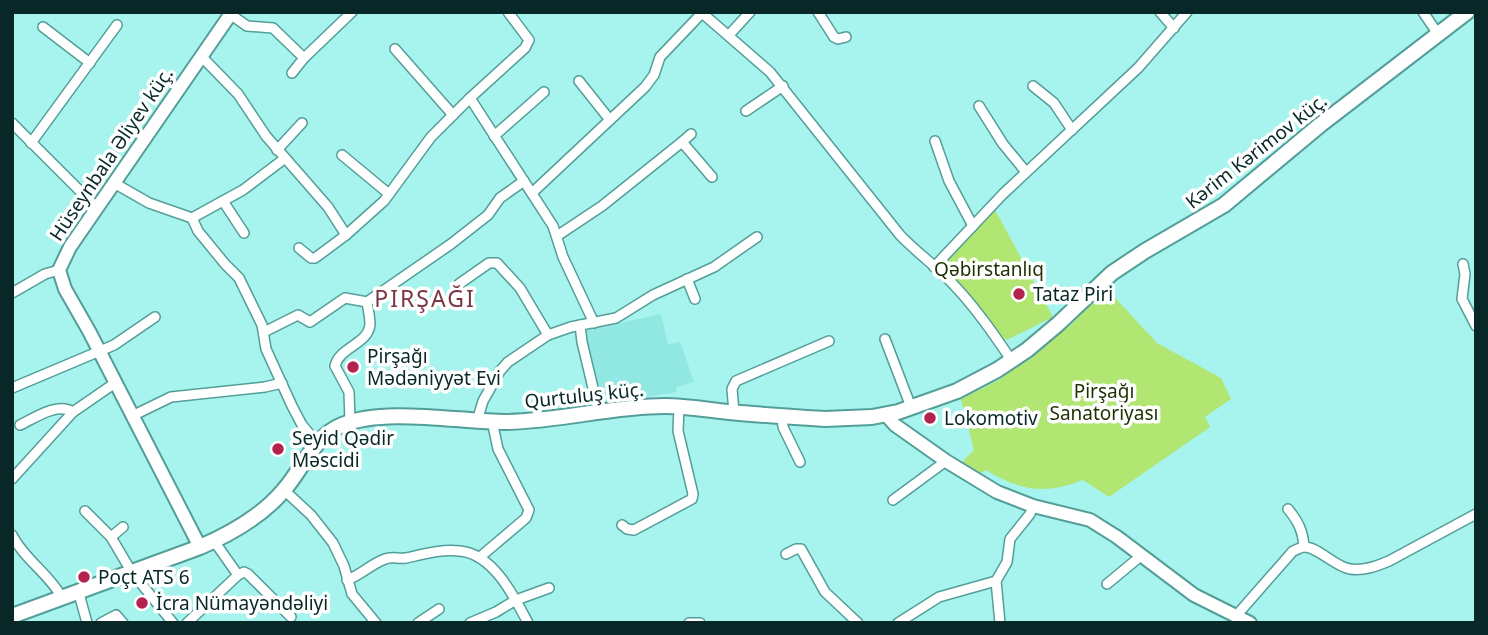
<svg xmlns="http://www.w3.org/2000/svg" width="1488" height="635" viewBox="0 0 1488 635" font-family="'Noto Sans',sans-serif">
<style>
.built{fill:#91e7e1}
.green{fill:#b1e673}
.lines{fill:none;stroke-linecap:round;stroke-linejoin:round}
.street-casing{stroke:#549e99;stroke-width:12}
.secondary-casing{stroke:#549e99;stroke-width:16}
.primary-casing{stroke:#549e99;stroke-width:18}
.street{stroke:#fff;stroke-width:9}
.secondary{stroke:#fff;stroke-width:12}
.primary{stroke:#fff;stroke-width:14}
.poi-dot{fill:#b4234f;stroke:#fff;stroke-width:2.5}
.labels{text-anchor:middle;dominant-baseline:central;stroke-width:7;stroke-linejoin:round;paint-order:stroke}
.street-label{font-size:19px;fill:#072826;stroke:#fff}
.park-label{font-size:19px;fill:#1c3000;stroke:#fff}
.poi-label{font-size:19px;fill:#072826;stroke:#fff;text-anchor:start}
.quarter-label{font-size:23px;letter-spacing:2px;fill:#7c3543;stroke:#fff}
</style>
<rect width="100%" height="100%" fill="#a7f3ed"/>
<!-- built -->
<polygon class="built" points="661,314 668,344 680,342 694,382 676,387 677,392 601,404 585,331"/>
<!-- green -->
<g class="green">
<polygon points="994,208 1053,317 1007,340 1001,337 943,265"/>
<path d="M1106 288 1157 343 1221 378 1231 399 1205 417 1210 427 1109 497 1083 480C1044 495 1021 491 986 470L981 473 962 462 974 450 961 399 999 380 1073 323Z"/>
</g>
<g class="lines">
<defs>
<g id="street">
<path d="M701 12 770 72 900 235C916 252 936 266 952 283 975 307 993 333 1012 361"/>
<polyline points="818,12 834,37 838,39 846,37"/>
<polyline points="1160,12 1174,28"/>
<polyline points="1423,12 1438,34"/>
<polyline points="230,14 247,26 273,28 304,58 352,12"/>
<polyline points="43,27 90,63"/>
<polyline points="729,35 750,12"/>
<polyline points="395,49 453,115"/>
<polyline points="201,56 238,94 266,136 328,207 346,235 384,201 431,137 470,98 525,48 529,40 508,12"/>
<polyline points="292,73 304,58"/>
<polyline points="579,81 610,120"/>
<polyline points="1033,86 1054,103 1072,130"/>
<polyline points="470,98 553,226 563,257 594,323"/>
<polyline points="979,106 1003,144 1026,172"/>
<polyline points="746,111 783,86"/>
<polyline points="12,123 97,208"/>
<polyline points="494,136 544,92"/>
<polyline points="935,141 949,181 973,226"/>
<polyline points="682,142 691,134"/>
<polyline points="31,143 117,25"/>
<polyline points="277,150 302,123"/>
<polyline points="342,155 389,194"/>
<polyline points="114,183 149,203 192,218 198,231 225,264 239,278 262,325 266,349 292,406 302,425 317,443"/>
<polyline points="532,193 645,87 654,75 660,57 702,13"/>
<polyline points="223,201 244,233"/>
<polyline points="192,218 243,190 284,159"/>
<polyline points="557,236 602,206 682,142 712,177"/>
<polyline points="299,248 311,258 315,258 346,235"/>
<polyline points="1463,264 1465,274 1462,299 1476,326"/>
<polyline points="934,267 1003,194 1138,68 1187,12"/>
<polyline points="687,279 695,299"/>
<polyline points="459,284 489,263 497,263 520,288 548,335"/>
<polyline points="12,293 45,274 59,270"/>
<polyline points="580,325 582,342 599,413"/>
<polyline points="264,332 298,315 310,322 345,298 367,302 451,244 488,215 500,198 524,181"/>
<polyline points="885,339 911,407"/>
<polyline points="12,388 114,345 155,317"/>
<polyline points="734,412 732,389 736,381 829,341"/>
<polyline points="132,416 171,397 265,387 282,383"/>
<polyline points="782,416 783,427 800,462"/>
<polyline points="477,421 483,401 500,371 508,362 548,335 571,327 616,318 653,295 714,267 757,237"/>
<path d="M350 422 349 392 335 366C339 347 369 344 370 324 370 317 368 309 367 302"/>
<path d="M20 425C35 418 57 402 73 412"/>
<polyline points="12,479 73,412 115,383"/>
<polyline points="284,490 311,515 333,543 344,566 352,594 376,623"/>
<polyline points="893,500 946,461"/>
<path d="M1288 509C1298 521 1303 531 1304 547"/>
<polyline points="85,511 111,537 131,571 173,623"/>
<polyline points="622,525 627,529 634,530 692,499 693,494 678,431 679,407"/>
<path d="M12 535C24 559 48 573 61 596"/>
<polyline points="111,537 123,527"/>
<polyline points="214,541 238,575 244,572 248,574 291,617"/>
<polyline points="786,554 796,549 801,549 825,592 858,623"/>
<polyline points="480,557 526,518 529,510 498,449 492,421"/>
<path d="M347 580C361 575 371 564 385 559 392 556 398 559 406 558 424 554 441 549 460 551 493 554 514 596 528 623"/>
<polyline points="996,581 1000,623"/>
<polyline points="1107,584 1142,555"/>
<polyline points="78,590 87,623"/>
<path d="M1236 616 1293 551C1297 550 1300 547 1304 547 1317 546 1335 567 1350 569 1364 571 1377 566 1389 561L1476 514"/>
<polyline points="101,623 116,615 123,623"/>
<polyline points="187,623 238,575"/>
<polyline points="418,623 439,609"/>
<polyline points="470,623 496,612 516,600 549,588"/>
<polyline points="689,623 700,623"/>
<polyline points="898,623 939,597 996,581 1007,562 1010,539 1030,514 1033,506"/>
</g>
<g id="secondary">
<polyline points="886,415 895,425 946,461 997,492 1033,506 1090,520 1117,537 1194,595 1250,623"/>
<polyline points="200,547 89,331 65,289 59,270 70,247 232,12"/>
</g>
<path id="primary" d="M12 616 200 547C230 534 261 517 283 491 303 469 313 437 342 425 385 407 460 422 506 422 560 421 612 406 665 406 686 406 708 410 729 412 761 415 793 417 825 419L872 417 898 412 957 391 997 370 1027 350 1058 324 1112 273 1145 251 1224 205 1320 125 1467 12"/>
</defs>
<!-- street casing -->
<use href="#street" class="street-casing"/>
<!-- secondary casing -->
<use href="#secondary" class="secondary-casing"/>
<!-- primary casing -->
<use href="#primary" class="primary-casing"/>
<!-- street -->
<use href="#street" class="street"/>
<!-- secondary -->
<use href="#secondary" class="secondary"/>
<!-- primary -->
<use href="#primary" class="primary"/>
</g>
<!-- markers -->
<g class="poi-dot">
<circle cx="1019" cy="294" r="7"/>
<circle cx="353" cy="367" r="7"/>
<circle cx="930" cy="418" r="7"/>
<circle cx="278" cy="449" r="7"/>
<circle cx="84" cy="577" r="7"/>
<circle cx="142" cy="603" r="7"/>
</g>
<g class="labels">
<!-- street labels -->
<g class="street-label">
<text transform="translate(1256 151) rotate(-38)">Kərim Kərimov küç.</text>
<text transform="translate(111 154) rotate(-56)">Hüseynbala Əliyev küç.</text>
<text transform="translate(584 395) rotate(-6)">Qurtuluş küç.</text>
</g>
<!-- park labels -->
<g class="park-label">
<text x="989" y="269">Qəbirstanlıq</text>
<text x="1104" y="391">Pirşağı<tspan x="1104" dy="22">Sanatoriyası</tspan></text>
</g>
<!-- poi labels -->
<g class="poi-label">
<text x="1033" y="294">Tataz Piri</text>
<text x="367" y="356">Pirşağı<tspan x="367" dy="22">Mədəniyyət Evi</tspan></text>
<text x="944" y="418">Lokomotiv</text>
<text x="292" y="438">Seyid Qədir<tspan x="292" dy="22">Məscidi</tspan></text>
<text x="98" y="577">Poçt ATS 6</text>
<text x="156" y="603">İcra Nümayəndəliyi</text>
</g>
<!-- quarter labels -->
<g class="quarter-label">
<text x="425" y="298">PIRŞAĞI</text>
</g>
</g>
<!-- border -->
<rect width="1488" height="635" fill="none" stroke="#072826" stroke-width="28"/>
</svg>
